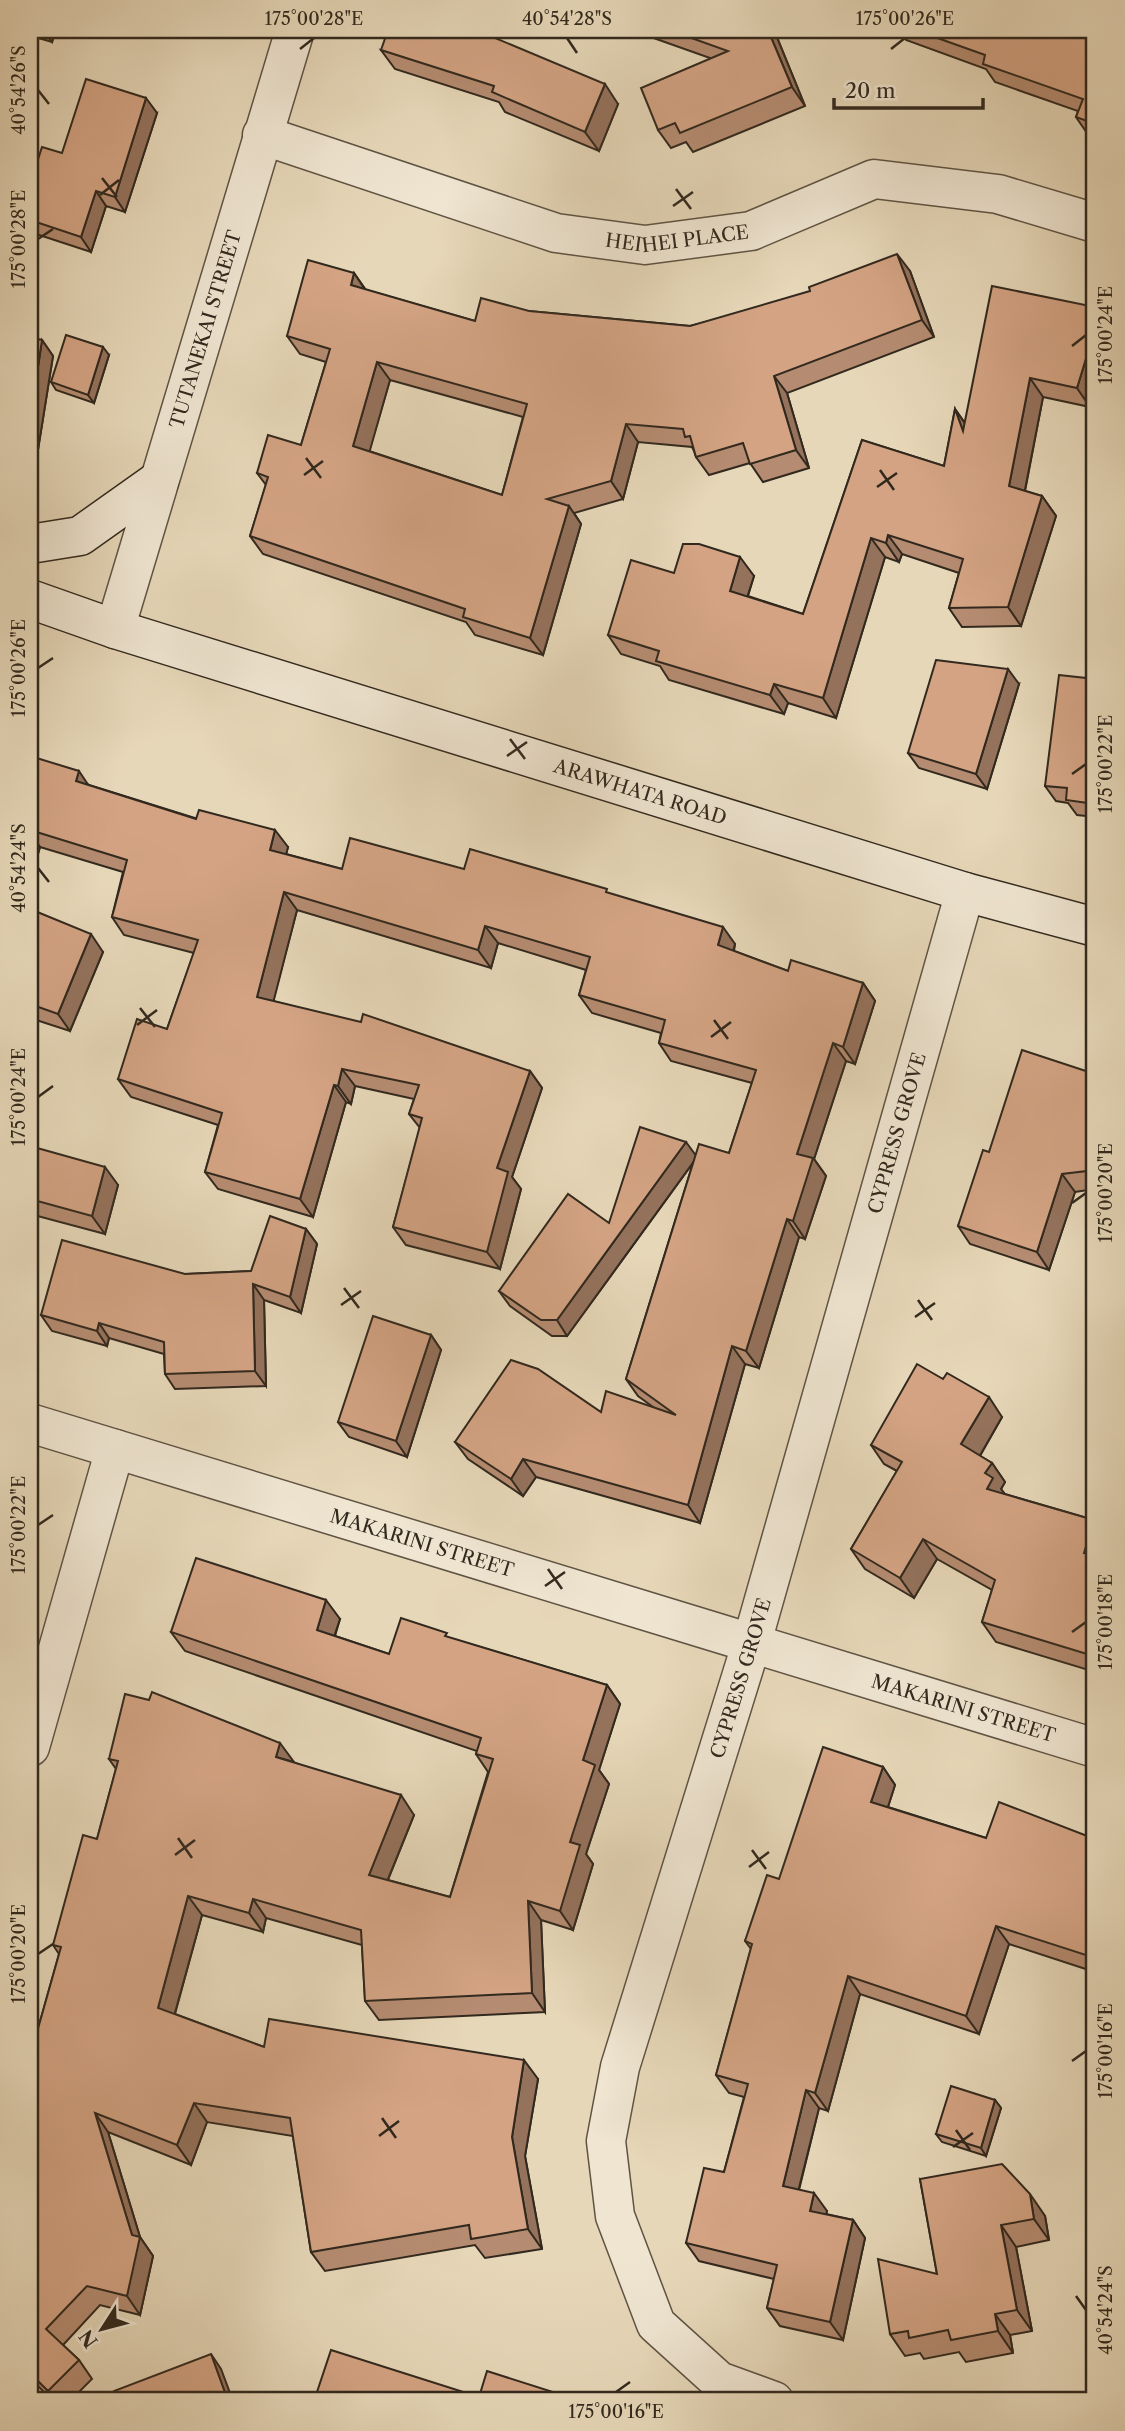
<svg xmlns="http://www.w3.org/2000/svg" width="1125" height="2431" viewBox="0 0 1125 2431" font-family="'Libre Caslon Text',serif">
<style>
.lines{fill:none;stroke-linecap:round;stroke-linejoin:round}
.minor-casing{stroke:#5f5444;stroke-width:41}
.secondary-casing{stroke:#32291e;stroke-width:41}
.minor{stroke:#efe5d1;stroke-width:38}
.secondary{stroke:#efe5d1;stroke-width:38}
.wall{fill:#b58c71;stroke:#32291e;stroke-width:2;fill-rule:evenodd}
.shaded-wall{fill:#94725c;stroke:#32291e;stroke-width:2}
.building{fill:#d3a383;stroke:#32291e;stroke-width:2;fill-rule:evenodd}
.ticks{fill:none;stroke:#32291e;stroke-width:2.5}
.labels{text-anchor:middle;dominant-baseline:central;stroke-width:7;stroke-linejoin:round;paint-order:stroke}
.street-label{font-size:19px;fill:#32291e;stroke:#efe5d1}
.neatline{fill:none;stroke:#32291e;stroke-width:2.5}
.ticks-label{font-size:18px;text-anchor:middle;fill:#32291e}
</style>
<rect width="100%" height="100%" fill="#e6d7b8"/>
<filter id="stains"><feTurbulence type="fractalNoise" baseFrequency=".00286" numOctaves="4"/><feColorMatrix values="0 0 0 0 .2 0 0 0 0 .09 0 0 0 0 .02 0 0 0 .5 -.17"/></filter>
<radialGradient id="worn" r=".72"><stop offset=".6" stop-color="#630" stop-opacity="0"/><stop offset="1" stop-color="#630" stop-opacity=".3"/></radialGradient>
<g class="lines">
<defs>
<g id="minor">
<path id="s1" d="M262 135 556 233 645 245 751 231 874 179 998 194 1095 223"/>
<path id="s2" d="M115 629 295 30"/>
<path id="s3" d="M30 1423 1095 1748"/>
<polyline points="30,1747 115,1449"/>
<path id="s4" d="M774 2401 719 2381 656 2324 615 2216 606 2141 620 2067 752 1642 965 892"/>
</g>
<g id="secondary">
<polyline points="30,544 80,536 159,480"/>
<path id="s5" d="M30 599 115 629 965 892 1095 927"/>
</g>
</defs>
<!-- minor casing -->
<use href="#minor" class="minor-casing"/>
<!-- secondary casing -->
<use href="#secondary" class="secondary-casing"/>
<!-- minor -->
<use href="#minor" class="minor"/>
<!-- secondary -->
<use href="#secondary" class="secondary"/>
</g>
<!-- wall -->
<g class="wall">
<polygon points="30,30 56,30 52,42 35,37 30,51"/>
<polygon points="631,30 774,30 805,106 693,152 686,142 671,148 658,130 710,58"/>
<polygon points="898,30 1095,30 1095,138 1089,136 1076,117 1078,111 995,82 986,69 906,40"/>
<polygon points="381,50 618,104 599,151 505,112 499,102 395,69"/>
<polygon points="157,113 125,212 106,206 91,252 30,232 30,184 62,153"/>
<path d="M910 271 934 337 787 393 809 468 763 482 750 463 709 475 696 457 694 451 692 447 638 442 623 499 574 513 581 524 543 655 475 635 466 622 263 554 250 536 266 485 257 473 301 445 326 362 300 354 287 336 354 273 366 290 475 321 529 311 690 326ZM390 380 523 417 502 495 369 451Z"/>
<polygon points="1095,307 1095,390 1090,407 1043,397 1025,491 1042,496 1056,516 1021,626 962,627 949,608 959,573 902,554 899,562 885,557 836,718 788,703 784,714 669,680 660,666 621,654 608,635 674,573 754,576 748,596 803,614 862,440 944,466 955,409 965,423"/>
<polygon points="30,338 42,340 53,356 37,456 30,454"/>
<polygon points="109,355 94,403 56,390 51,382"/>
<polygon points="1095,679 1095,817 1077,815 1068,803 1056,801 1045,786"/>
<polygon points="1019,684 987,789 919,768 908,753"/>
<polygon points="30,756 89,785 288,847 286,854 342,869 464,869 609,894 735,944 734,951 788,971 863,983 875,1001 855,1064 846,1061 814,1159 826,1176 805,1239 799,1237 759,1368 745,1364 700,1523 536,1477 523,1496 468,1459 455,1442 601,1412 653,1407 638,1396 626,1379 693,1163 567,1336 552,1336 510,1306 499,1291 609,1223 695,1154 729,1153 752,1083 671,1061 659,1043 661,1033 592,1013 579,995 586,970 498,943 491,968 297,910 273,1001 530,1071 542,1088 512,1177 521,1189 500,1269 406,1245 393,1227 420,1128 409,1114 414,1099 355,1086 351,1104 346,1102 313,1217 218,1189 205,1172 218,1125 131,1097 118,1079 167,1029 194,953 124,935 112,917 123,872 40,847 30,881"/>
<polygon points="30,909 103,952 70,1031 30,1018"/>
<polygon points="1095,1074 1095,1189 1075,1192 1049,1270 970,1244 958,1226 989,1152"/>
<polygon points="30,1146 118,1185 105,1234 30,1214"/>
<polygon points="306,1229 317,1244 301,1313 264,1300 266,1386 175,1389 165,1374 164,1354 109,1338 107,1346 52,1331 41,1315 185,1274 251,1271"/>
<polygon points="431,1335 441,1350 407,1457 349,1437 338,1422"/>
<polygon points="943,1379 1002,1417 980,1456 992,1463 1005,1482 1001,1489 1005,1494 1094,1520 1095,1523 1095,1672 996,1642 982,1622 992,1590 937,1559 914,1598 865,1569 851,1549 897,1471 884,1464 871,1445"/>
<polygon points="340,1619 335,1636 389,1654 450,1638 607,1685 620,1704 599,1770 609,1784 586,1854 593,1864 573,1930 541,1920 545,2012 379,2020 365,2001 362,1945 266,1918 263,1932 202,1915 175,2014 264,2047 538,2079 525,2156 542,2249 485,2258 475,2245 325,2271 311,2252 293,2136 207,2122 191,2165 108,2132 140,2237 153,2256 140,2315 100,2305 63,2345 79,2360 92,2379 70,2401 53,2401 30,2378 30,2057 59,1954 53,1945 97,1839 116,1769 109,1759 293,1762 414,1815 388,1880 450,1897 488,1772 476,1754 477,1751 185,1651 171,1632"/>
<polygon points="883,1767 895,1785 888,1807 986,1838 1095,1839 1095,1972 1009,1944 979,2034 860,1994 828,2111 819,2108 799,2190 827,2211 826,2214 853,2220 865,2238 843,2340 780,2326 767,2308 774,2279 699,2261 686,2243 724,2172 744,2097 729,2093 716,2075 751,1949 745,1941 779,1879"/>
<polygon points="995,2100 1001,2108 986,2156 942,2142 936,2134"/>
<polygon points="920,2179 1045,2216 1049,2240 1016,2247 1032,2331 1010,2335 1013,2353 966,2362 959,2352 924,2359 920,2353 905,2356 890,2334 937,2274"/>
</g>
<!-- shaded-wall -->
<g class="shaded-wall">
<polygon points="30,30 35,37 30,51"/>
<polygon points="43,30 56,30 52,42"/>
<polygon points="768,30 774,30 805,106 792,87"/>
<polygon points="605,84 618,104 599,151 585,132"/>
<polygon points="146,98 157,113 125,212 115,197"/>
<polygon points="96,191 106,206 91,252 81,237"/>
<polygon points="897,254 910,271 934,337 922,320"/>
<polygon points="354,273 366,291 351,285"/>
<polygon points="1095,329 1095,390 1090,407 1077,388"/>
<polygon points="42,340 53,356 37,456 30,445 30,420"/>
<polygon points="103,347 109,355 94,403 88,395"/>
<polygon points="377,362 390,380 366,464 353,446"/>
<polygon points="774,376 787,393 809,468 796,450"/>
<polygon points="1030,378 1043,397 1022,505 1009,486"/>
<polygon points="955,409 968,428 963,431"/>
<polygon points="626,424 638,442 623,499 611,481"/>
<polygon points="1042,496 1056,516 1021,626 1008,607"/>
<polygon points="569,506 581,524 543,655 530,638"/>
<polygon points="888,535 902,554 899,562 886,543"/>
<polygon points="871,538 885,557 836,718 823,698"/>
<polygon points="740,557 754,576 743,610 730,591"/>
<polygon points="1008,669 1019,684 987,789 976,774"/>
<polygon points="774,684 788,703 784,714 770,695"/>
<polygon points="79,771 91,789 76,781"/>
<polygon points="275,830 288,847 283,867 270,850"/>
<polygon points="30,832 40,847 30,881"/>
<polygon points="284,892 297,910 270,1015 257,997"/>
<polygon points="485,926 498,943 491,968 478,950"/>
<polygon points="723,927 735,944 730,963 718,945"/>
<polygon points="91,934 103,952 70,1031 58,1014"/>
<polygon points="863,983 875,1001 855,1064 843,1047"/>
<polygon points="833,1043 846,1061 814,1159 826,1176 805,1239 793,1221 797,1154"/>
<polygon points="342,1069 355,1086 351,1104 338,1086"/>
<polygon points="530,1071 542,1088 512,1177 521,1189 500,1269 487,1252 497,1168"/>
<polygon points="334,1085 346,1102 313,1217 300,1199"/>
<polygon points="686,1142 697,1157 567,1336 557,1320"/>
<polygon points="105,1167 118,1185 105,1234 92,1216"/>
<polygon points="1062,1174 1075,1192 1049,1270 1037,1252"/>
<polygon points="787,1219 799,1237 759,1368 746,1351"/>
<polygon points="306,1229 317,1244 301,1313 290,1297"/>
<polygon points="253,1284 264,1300 266,1386 255,1371"/>
<polygon points="99,1323 109,1338 107,1346 97,1331"/>
<polygon points="431,1335 441,1350 407,1457 396,1441"/>
<polygon points="732,1346 745,1364 700,1523 688,1505"/>
<polygon points="989,1397 1002,1417 975,1464 961,1444"/>
<polygon points="523,1459 536,1477 523,1496 511,1479"/>
<polygon points="992,1463 1005,1482 1001,1489 1007,1497 987,1489 985,1473"/>
<polygon points="1094,1520 1095,1523 1095,1568 1084,1553"/>
<polygon points="923,1539 937,1559 914,1598 900,1578"/>
<polygon points="326,1600 340,1619 330,1649 317,1630"/>
<polygon points="1089,1647 1095,1656 1095,1666 1087,1654"/>
<polygon points="607,1685 620,1704 599,1770 609,1784 586,1854 593,1864 573,1930 560,1911 583,1760"/>
<polygon points="280,1743 294,1762 276,1757"/>
<polygon points="883,1767 895,1785 884,1819 871,1802"/>
<polygon points="401,1795 414,1815 382,1894 369,1875"/>
<polygon points="188,1896 202,1915 171,2027 158,2008"/>
<polygon points="253,1899 266,1918 263,1932 249,1913"/>
<polygon points="528,1901 541,1920 545,2012 532,1993"/>
<polygon points="996,1926 1009,1944 979,2034 966,2016"/>
<polygon points="848,1976 860,1994 828,2111 815,2093"/>
<polygon points="524,2060 538,2079 525,2156 542,2249 528,2229 512,2137"/>
<polygon points="806,2090 819,2108 795,2204 783,2186"/>
<polygon points="995,2100 1001,2108 986,2156 981,2148"/>
<polygon points="194,2103 207,2122 191,2165 177,2145"/>
<polygon points="95,2113 108,2132 140,2237 153,2256 140,2315 127,2296 132,2235"/>
<polygon points="814,2193 827,2211 823,2228 810,2211"/>
<polygon points="1030,2194 1045,2216 1049,2240 1034,2219"/>
<polygon points="853,2220 865,2238 843,2340 830,2322"/>
<polygon points="1001,2225 1016,2247 1032,2331 1017,2310"/>
<polygon points="995,2314 1010,2335 1013,2353 998,2331"/>
<polygon points="211,2354 221,2369 233,2401 228,2401"/>
</g>
<!-- building -->
<g class="building">
<polygon points="388,30 476,30 605,84 585,132 492,92 494,86 381,50"/>
<polygon points="669,30 768,30 792,87 680,133 675,123 658,130 641,88 728,51"/>
<polygon points="915,30 1095,30 1095,124 1076,117 1083,99 983,64 985,55"/>
<polygon points="86,79 146,98 115,197 96,191 81,237 30,220 30,184 42,147 62,153"/>
<path d="M897 254 922 320 774 376 796 450 750 464 743 443 696 457 690 436 685 437 683 429 626 424 611 481 547 499 569 506 530 638 463 617 465 609 250 536 268 477 257 473 268 435 301 445 330 349 287 336 308 260 354 273 351 285 475 321 481 298 529 311 690 326 810 291 809 287ZM377 362 527 404 502 495 353 446Z"/>
<polygon points="992,286 1095,307 1095,329 1077,388 1030,378 1009,486 1042,496 1008,607 949,608 963,559 888,535 886,543 871,538 823,698 774,684 770,695 656,661 659,651 608,635 631,560 674,573 683,544 699,544 740,557 730,591 803,614 862,440 944,466 955,409 963,431"/>
<polygon points="66,335 103,347 88,395 51,382"/>
<polygon points="30,338 42,340 30,420"/>
<polygon points="936,660 1008,669 976,774 908,753"/>
<polygon points="1059,675 1095,679 1095,804 1066,800 1067,788 1045,786"/>
<polygon points="30,756 79,771 76,781 196,819 199,810 275,830 270,850 342,869 350,838 464,869 470,849 607,889 606,892 723,927 718,945 788,971 791,960 863,983 843,1047 833,1043 797,1154 813,1158 793,1221 787,1219 746,1351 732,1346 688,1505 523,1459 511,1479 455,1442 511,1360 538,1369 601,1412 606,1391 676,1415 626,1379 699,1144 729,1153 756,1070 659,1043 665,1020 579,995 590,957 485,926 478,950 284,892 257,997 361,1022 363,1014 530,1071 497,1168 508,1172 487,1252 393,1227 422,1118 409,1114 419,1085 342,1069 338,1086 334,1085 300,1199 205,1172 222,1113 118,1079 137,1019 167,1029 198,940 112,917 127,860 30,830"/>
<polygon points="30,909 91,934 58,1014 30,1004"/>
<polygon points="1022,1050 1095,1074 1095,1170 1062,1174 1037,1252 958,1226 983,1150 989,1152"/>
<polygon points="640,1127 686,1142 557,1320 541,1320 499,1291 568,1194 609,1223"/>
<polygon points="30,1146 105,1167 92,1216 30,1199"/>
<polygon points="270,1216 306,1229 290,1297 253,1284 255,1371 165,1374 164,1342 99,1323 97,1331 41,1315 62,1240 185,1274 251,1271"/>
<polygon points="373,1316 431,1335 396,1441 338,1422"/>
<polygon points="917,1364 943,1379 947,1373 989,1397 961,1444 992,1463 985,1473 993,1478 987,1489 1094,1520 1084,1553 1095,1556 1095,1649 1089,1647 1087,1654 982,1622 995,1580 923,1539 900,1578 851,1549 902,1462 871,1445"/>
<polygon points="196,1558 326,1600 317,1630 389,1654 401,1618 447,1633 445,1636 607,1685 583,1760 595,1765 570,1842 580,1845 560,1911 528,1901 532,1993 365,2001 361,1930 253,1899 249,1913 188,1896 158,2008 264,2047 269,2019 524,2060 512,2137 528,2229 471,2239 469,2225 311,2252 290,2118 194,2103 177,2145 95,2113 132,2235 140,2237 127,2296 87,2286 46,2329 79,2360 48,2391 30,2373 30,2057 61,1947 53,1945 83,1835 97,1839 118,1761 109,1759 125,1694 149,1700 152,1692 280,1743 276,1757 401,1795 369,1875 450,1897 493,1759 476,1754 481,1738 171,1632"/>
<polygon points="823,1747 883,1767 871,1802 986,1838 999,1802 1095,1839 1095,1958 996,1926 966,2016 848,1976 815,2093 806,2090 783,2186 814,2193 810,2211 853,2220 830,2322 767,2308 777,2265 686,2243 704,2168 724,2172 748,2084 716,2075 752,1944 745,1941 767,1875 779,1879"/>
<polygon points="951,2086 995,2100 981,2148 936,2134"/>
<polygon points="1002,2164 1030,2194 1034,2219 1001,2225 1017,2310 995,2314 998,2331 951,2340 948,2330 909,2338 908,2331 890,2334 878,2259 937,2274 920,2179"/>
<polygon points="331,2350 479,2397 487,2371 578,2400 578,2401 314,2401"/>
<polygon points="211,2354 228,2401 118,2401 114,2391"/>
</g>
<!-- ticks -->
<path class="ticks" d="M567 38 577 53M300 49 314 38M891 49 905 38M38 90 49 104M102 178 117 197M676 189 691 209M100 195 119 180M673 206 693 192M38 239 53 229M1072 346 1086 335M306 458 321 478M880 470 894 490M304 475 323 461M877 487 897 473M38 668 53 658M510 739 525 759M507 756 527 742M1072 774 1086 764M38 868 49 882M140 1008 155 1027M714 1020 728 1039M137 1025 157 1010M711 1037 731 1022M38 1097 53 1086M1072 1203 1086 1193M344 1288 359 1308M918 1300 932 1320M341 1305 361 1291M915 1317 935 1303M38 1525 53 1515M548 1569 562 1589M545 1586 565 1572M1072 1632 1086 1622M178 1838 192 1858M752 1850 766 1869M175 1855 195 1840M749 1867 769 1852M38 1954 53 1944M1072 2061 1086 2051M382 2118 396 2138M956 2130 970 2150M379 2136 399 2121M953 2147 973 2133M1076 2296 1086 2310M616 2392 630 2382"/>
<g class="labels">
<!-- street labels -->
<g class="street-label">
<text stroke="none"><textPath href="#s1" startOffset="432">HEIHEI PLACE</textPath></text>
<text stroke="none"><textPath href="#s2" startOffset="313">TUTANEKAI STREET</textPath></text>
<text stroke="none"><textPath href="#s5" startOffset="640">ARAWHATA ROAD</textPath></text>
<text stroke="none"><textPath href="#s4" startOffset="1384">CYPRESS GROVE</textPath></text>
<text stroke="none"><textPath href="#s3" startOffset="410">MAKARINI STREET</textPath></text>
<text stroke="none"><textPath href="#s4" startOffset="817">CYPRESS GROVE</textPath></text>
<text stroke="none"><textPath href="#s3" startOffset="976">MAKARINI STREET</textPath></text>
</g>
</g>
<!-- margin -->
<rect width="1125" height="2431" fill="none" stroke="#e6d7b8" stroke-width="77"/>
<!-- north arrow -->
<g transform="translate(102 2329) rotate(234)" stroke="#efe5d1" stroke-width="5" paint-order="stroke">
<path d="M0-5L12 26L0 18L-12 26Z" fill="#32291e"/>
<text y="-10" font-size="19" font-weight="bold" text-anchor="middle" fill="#32291e">N</text>
</g>
<!-- scale -->
<path d="M834 98v10h149v-10" fill="none" stroke="#32291e" stroke-width="3.5"/>
<text x="845" y="98" font-size="21" fill="#32291e" stroke="#efe5d1" stroke-width="5" paint-order="stroke">20 m</text>
<rect x="38" y="38" width="1048" height="2354" class="neatline"/>
<g class="ticks-label">
<text x="314" y="25">175°00'28"E</text>
<text x="567" y="25">40°54'28"S</text>
<text x="905" y="25">175°00'26"E</text>
<text transform="translate(19 90) rotate(-90)" y="6">40°54'26"S</text>
<text transform="translate(19 239) rotate(-90)" y="6">175°00'28"E</text>
<text transform="translate(1106 335) rotate(-90)" y="6">175°00'24"E</text>
<text transform="translate(19 668) rotate(-90)" y="6">175°00'26"E</text>
<text transform="translate(1106 764) rotate(-90)" y="6">175°00'22"E</text>
<text transform="translate(19 868) rotate(-90)" y="6">40°54'24"S</text>
<text transform="translate(19 1097) rotate(-90)" y="6">175°00'24"E</text>
<text transform="translate(1106 1193) rotate(-90)" y="6">175°00'20"E</text>
<text transform="translate(19 1525) rotate(-90)" y="6">175°00'22"E</text>
<text transform="translate(1106 1622) rotate(-90)" y="6">175°00'18"E</text>
<text transform="translate(19 1954) rotate(-90)" y="6">175°00'20"E</text>
<text transform="translate(1106 2051) rotate(-90)" y="6">175°00'16"E</text>
<text transform="translate(1106 2310) rotate(-90)" y="6">40°54'24"S</text>
<text x="616" y="2418">175°00'16"E</text>
</g>
<rect width="100%" height="100%" filter="url(#stains)"/>
<rect width="100%" height="100%" fill="url(#worn)"/>
</svg>
